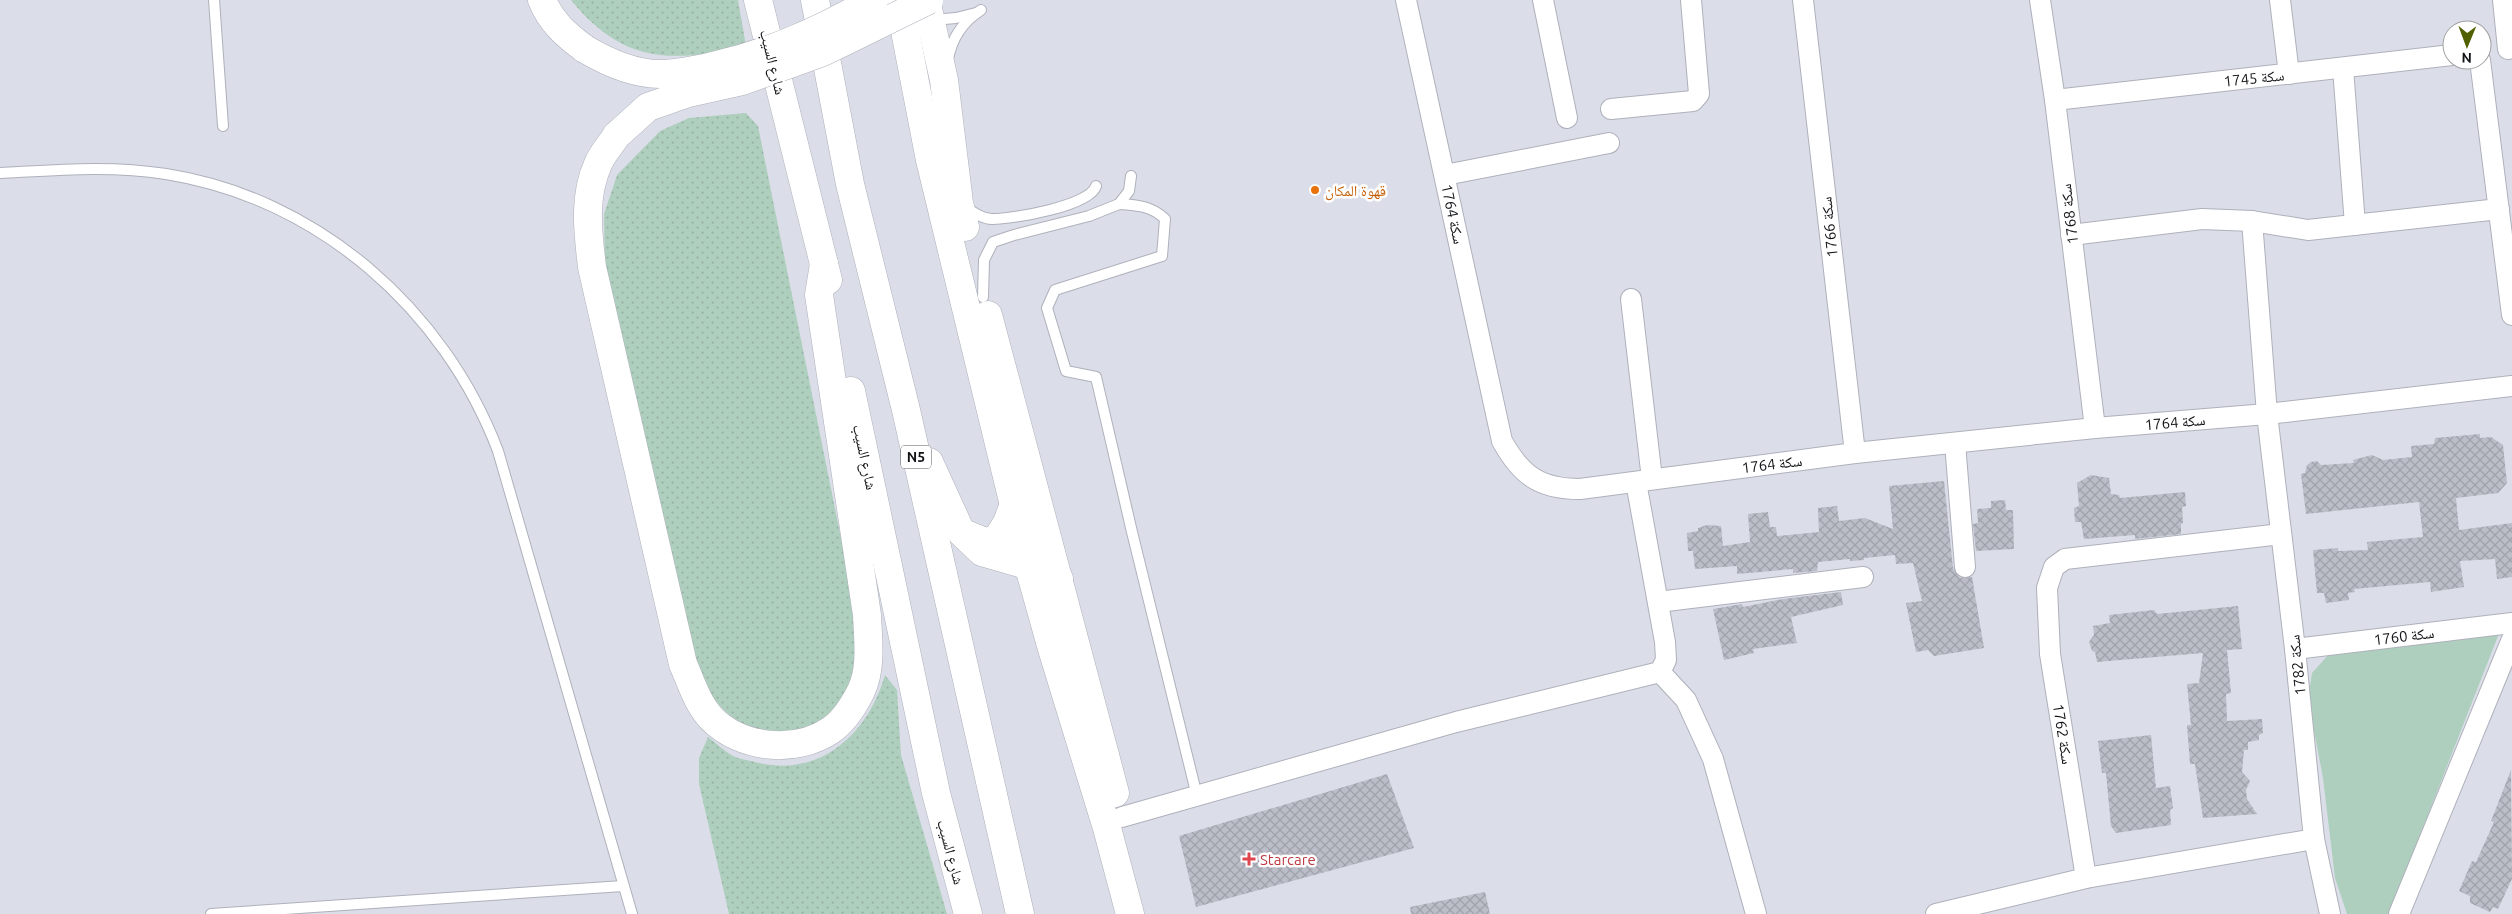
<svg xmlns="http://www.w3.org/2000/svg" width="2512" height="914" viewBox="0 0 2512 914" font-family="Ubuntu,'Noto Naskh Arabic',sans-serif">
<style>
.grass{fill:url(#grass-dots)}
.green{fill:#afcfbe}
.building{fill:url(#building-cross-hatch)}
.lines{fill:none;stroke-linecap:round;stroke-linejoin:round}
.lane-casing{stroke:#aeb1bb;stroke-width:12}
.street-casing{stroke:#aeb1bb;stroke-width:22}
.secondary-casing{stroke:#aeb1bb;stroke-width:29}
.highway-casing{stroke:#aeb1bb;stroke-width:29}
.lane{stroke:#fff;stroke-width:10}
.street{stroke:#fff;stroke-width:20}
.secondary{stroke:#fff;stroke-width:28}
.highway{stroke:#fff;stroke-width:28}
.highway-bridge-casing{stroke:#aeb1bb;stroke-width:29;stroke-linecap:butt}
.highway-bridge{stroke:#fff;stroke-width:28}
.food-dot{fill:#e8710a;stroke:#fff;stroke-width:2}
.health-dot{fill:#e0444e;stroke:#fff;stroke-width:2}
.labels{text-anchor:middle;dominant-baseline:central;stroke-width:5;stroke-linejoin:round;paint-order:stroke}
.shield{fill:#fff;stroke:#595a5c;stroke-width:1}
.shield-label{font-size:14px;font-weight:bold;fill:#121316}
.street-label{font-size:15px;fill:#121316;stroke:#fff}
.food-label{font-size:15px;fill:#c56008;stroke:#fff;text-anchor:start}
.health-label{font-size:15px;fill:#be3a42;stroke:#fff;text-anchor:start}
</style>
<defs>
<pattern id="grass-dots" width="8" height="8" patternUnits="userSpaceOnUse" patternTransform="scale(1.25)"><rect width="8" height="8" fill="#afcfbe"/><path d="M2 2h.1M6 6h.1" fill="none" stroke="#96b1a3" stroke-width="1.8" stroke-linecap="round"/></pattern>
<pattern id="building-cross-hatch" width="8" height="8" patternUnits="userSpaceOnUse" patternTransform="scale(1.25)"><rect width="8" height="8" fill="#bbbec8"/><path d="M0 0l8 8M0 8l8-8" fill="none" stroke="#a0a2ab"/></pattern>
</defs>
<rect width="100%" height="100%" fill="#dbdee8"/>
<!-- grass -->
<g class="grass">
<path d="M571 0H738L746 46C671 63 623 64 571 0Z"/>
<path d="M746 113 758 126 853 598C854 624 860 656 852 681 844 704 820 728 796 734 792 735 785 734 781 733 756 731 738 725 720 706 708 693 702 675 694 660L605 277 604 214 617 175 660 131 689 118Z"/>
<path d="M885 675 897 690 901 755 947 914H729L699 784V758L708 737C716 743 724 751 733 756 739 759 748 760 755 762 820 779 868 734 885 675Z"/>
</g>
<!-- green -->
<polygon class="green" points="2500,631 2389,914 2347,914 2335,878 2323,778 2308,699 2312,673 2330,653"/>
<!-- building -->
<g class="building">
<polygon points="2480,434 2480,438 2491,437 2503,445 2507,483 2498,493 2456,498 2459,530 2512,523 2512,577 2497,579 2495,559 2460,561 2464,587 2431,592 2430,582 2354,589 2355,592 2348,593 2349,600 2326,603 2324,593 2317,593 2313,550 2338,548 2338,551 2368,550 2367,542 2423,537 2419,502 2306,514 2301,474 2305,473 2307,465 2311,462 2317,461 2321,465 2354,463 2353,460 2372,455 2383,460 2412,457 2411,446 2434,444 2435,438"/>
<polygon points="2091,475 2109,478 2111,494 2119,495 2120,498 2185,492 2186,506 2182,507 2183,523 2181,524 2181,534 2135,539 2135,535 2084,539 2081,522 2075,522 2074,508 2079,506 2077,483"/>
<polygon points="1944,481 1953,568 1960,578 1972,577 1984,648 1934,656 1928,650 1916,652 1906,603 1922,601 1913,563 1896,564 1895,555 1864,558 1864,560 1850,561 1850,559 1818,562 1817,571 1793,573 1793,569 1737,574 1737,566 1695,569 1693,551 1688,551 1687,533 1698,531 1698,528 1707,525 1721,526 1723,546 1750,542 1748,514 1768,512 1770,527 1776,527 1777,536 1819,532 1818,508 1837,506 1839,521 1865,518 1893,529 1889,486"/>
<polygon points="2005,500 2006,510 2013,510 2014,549 1976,551 1973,524 1978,523 1977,509 1991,508 1991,501"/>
<polygon points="1841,592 1843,605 1791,617 1797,643 1753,649 1754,653 1724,660 1713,609 1742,604 1743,607 1783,599"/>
<polygon points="2238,606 2242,649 2227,650 2231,693 2226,694 2227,721 2262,719 2263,733 2259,735 2259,740 2248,742 2248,750 2244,750 2242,772 2250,781 2246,790 2247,799 2257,814 2203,818 2195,764 2190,764 2187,725 2191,725 2187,684 2199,683 2203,653 2097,662 2095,652 2092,651 2089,642 2094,635 2093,626 2110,623 2109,615 2154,610 2157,614"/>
<polygon points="2151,735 2156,788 2170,786 2173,808 2170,810 2171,825 2116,833 2111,826 2106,773 2102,773 2098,741"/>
<polygon points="2511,770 2512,879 2498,909 2493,907 2490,912 2470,903 2470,896 2459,891 2472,861 2476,862 2494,822 2491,821"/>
<polygon points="1387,774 1414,848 1196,907 1179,836"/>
<polygon points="1485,892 1490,914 1411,914 1410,907"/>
</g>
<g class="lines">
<defs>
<g id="lane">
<polyline points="214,0 223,126"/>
<polyline points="932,20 956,18 976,13"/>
<path d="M948 59C952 38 962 22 981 10"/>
<path d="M0 173C56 170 110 165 166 174 318 198 444 309 498 451L632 914"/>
<path d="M1119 204C1137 205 1152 206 1165 219L1162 256 1055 290 1047 308 1066 371 1096 377 1132 532 1197 796"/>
<path d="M964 206C972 212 983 219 992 219 1013 219 1090 206 1096 186"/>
<polyline points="983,297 984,260 993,242 1014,235 1089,216 1119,204 1129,191 1131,176"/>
<polyline points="211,914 623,886"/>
</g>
<g id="street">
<path d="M1406 0 1502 441C1521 475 1539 489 1580 489L1855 453 2095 428 2267 414 2512 386"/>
<polyline points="1543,0 1567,118"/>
<polyline points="1803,0 1855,453"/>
<polyline points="2040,0 2055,100 2095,428"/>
<polyline points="2280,0 2289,74"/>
<polyline points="2503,0 2508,49"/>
<polyline points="2480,60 2512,315"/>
<polyline points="2343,68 2355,225"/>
<polyline points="2055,100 2452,55"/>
<polyline points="1611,109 1693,101 1699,94 1691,0"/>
<polyline points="1445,175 1609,143"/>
<polyline points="2252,221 2267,414 2295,649 2314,839 2330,914"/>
<polyline points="2071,235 2202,219 2252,221 2308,230 2499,209"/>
<polyline points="1631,299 1652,479"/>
<polyline points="1955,443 1965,567"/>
<polyline points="1658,602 1863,577"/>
<polyline points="2295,649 2512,623"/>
<polyline points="1660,672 1686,700 1713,759 1756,914"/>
<polyline points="1122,817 1456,722 1660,672 1666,660 1665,642 1636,482"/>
<polyline points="2086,878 2050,654 2047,588 2054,567 2065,559 2281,534"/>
<polyline points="1936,914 2086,878 2314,839"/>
<polyline points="2399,914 2512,639"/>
</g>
<g id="secondary">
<polyline points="899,0 930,160 1029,567 1052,649 1107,828 1130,914"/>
<polyline points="926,0 944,80 959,203 965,227"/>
<polyline points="988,315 1115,793"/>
</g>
<g id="highway">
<path d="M542 0C551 22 566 35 585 49"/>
<polyline points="758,0 828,280"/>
<polyline points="815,0 850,184 906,410 1020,914"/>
<path d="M617 135C611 144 602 154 598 164 583 197 588 233 592 267L683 664C691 682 697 703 711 718 741 749 796 754 831 730 844 721 854 705 861 691 872 668 868 640 867 615L819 295 824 264"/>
<polyline points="851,391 936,793 968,914"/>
<polyline points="929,462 961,532 982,552 1020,563 1059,579"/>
<polyline points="963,533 985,542 997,539 1007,523 1014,504"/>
</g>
</defs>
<!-- lane casing -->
<use href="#lane" class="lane-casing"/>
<!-- street casing -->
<use href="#street" class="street-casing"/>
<!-- secondary casing -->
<use href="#secondary" class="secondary-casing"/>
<!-- highway casing -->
<use href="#highway" class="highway-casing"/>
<!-- lane -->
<use href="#lane" class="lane"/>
<!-- street -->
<use href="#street" class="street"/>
<!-- secondary -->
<use href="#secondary" class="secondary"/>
<!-- highway -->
<use href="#highway" class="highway"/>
<defs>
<g id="highway-bridge">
<path d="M585 49C607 62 633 74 660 74 678 74 695 70 713 66 773 52 820 30 874 0"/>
<polyline points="617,135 648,107 688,93 742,81 823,52 929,0"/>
</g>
</defs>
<!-- highway-bridge casing -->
<use href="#highway-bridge" class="highway-bridge-casing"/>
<!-- highway-bridge -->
<use href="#highway-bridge" class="highway-bridge"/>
</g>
<!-- markers -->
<circle class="food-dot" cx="1315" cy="190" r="5"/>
<path class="health-dot" d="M1246.5 851.5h5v5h5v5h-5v5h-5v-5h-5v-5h5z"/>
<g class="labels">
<!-- shield labels -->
<rect class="shield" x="901" y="445.5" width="30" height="23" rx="4"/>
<g class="shield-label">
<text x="916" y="457">N5</text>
</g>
<!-- street labels -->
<g class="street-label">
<text transform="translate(773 62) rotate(76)">شارع السيب</text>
<text transform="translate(2254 78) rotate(-6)">سكة 1745</text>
<text transform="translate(1453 214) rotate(78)">سكة 1764</text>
<text transform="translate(2069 214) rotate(-97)">سكة 1768</text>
<text transform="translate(1829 227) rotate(-96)">سكة 1766</text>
<text transform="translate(2175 422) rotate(-5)">سكة 1764</text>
<text transform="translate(865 457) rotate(78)">شارع السيب</text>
<text transform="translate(1772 464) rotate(-7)">سكة 1764</text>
<text transform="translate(2404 636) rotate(-7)">سكة 1760</text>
<text transform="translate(2297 665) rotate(-96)">سكة 1782</text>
<text transform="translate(2063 734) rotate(81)">سكة 1762</text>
<text transform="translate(951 852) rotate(75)">شارع السيب</text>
</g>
<!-- food labels -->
<g class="food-label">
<text x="1325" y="190">قهوة المكان</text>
</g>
<!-- health labels -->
<g class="health-label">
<text x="1260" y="859">Starcare</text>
</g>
</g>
<!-- north arrow -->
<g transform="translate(2467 45) rotate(181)"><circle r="24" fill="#ffffff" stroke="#a0a1a2"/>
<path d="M0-4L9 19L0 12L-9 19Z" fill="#505f00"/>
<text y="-8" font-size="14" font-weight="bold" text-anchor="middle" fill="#121316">N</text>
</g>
</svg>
